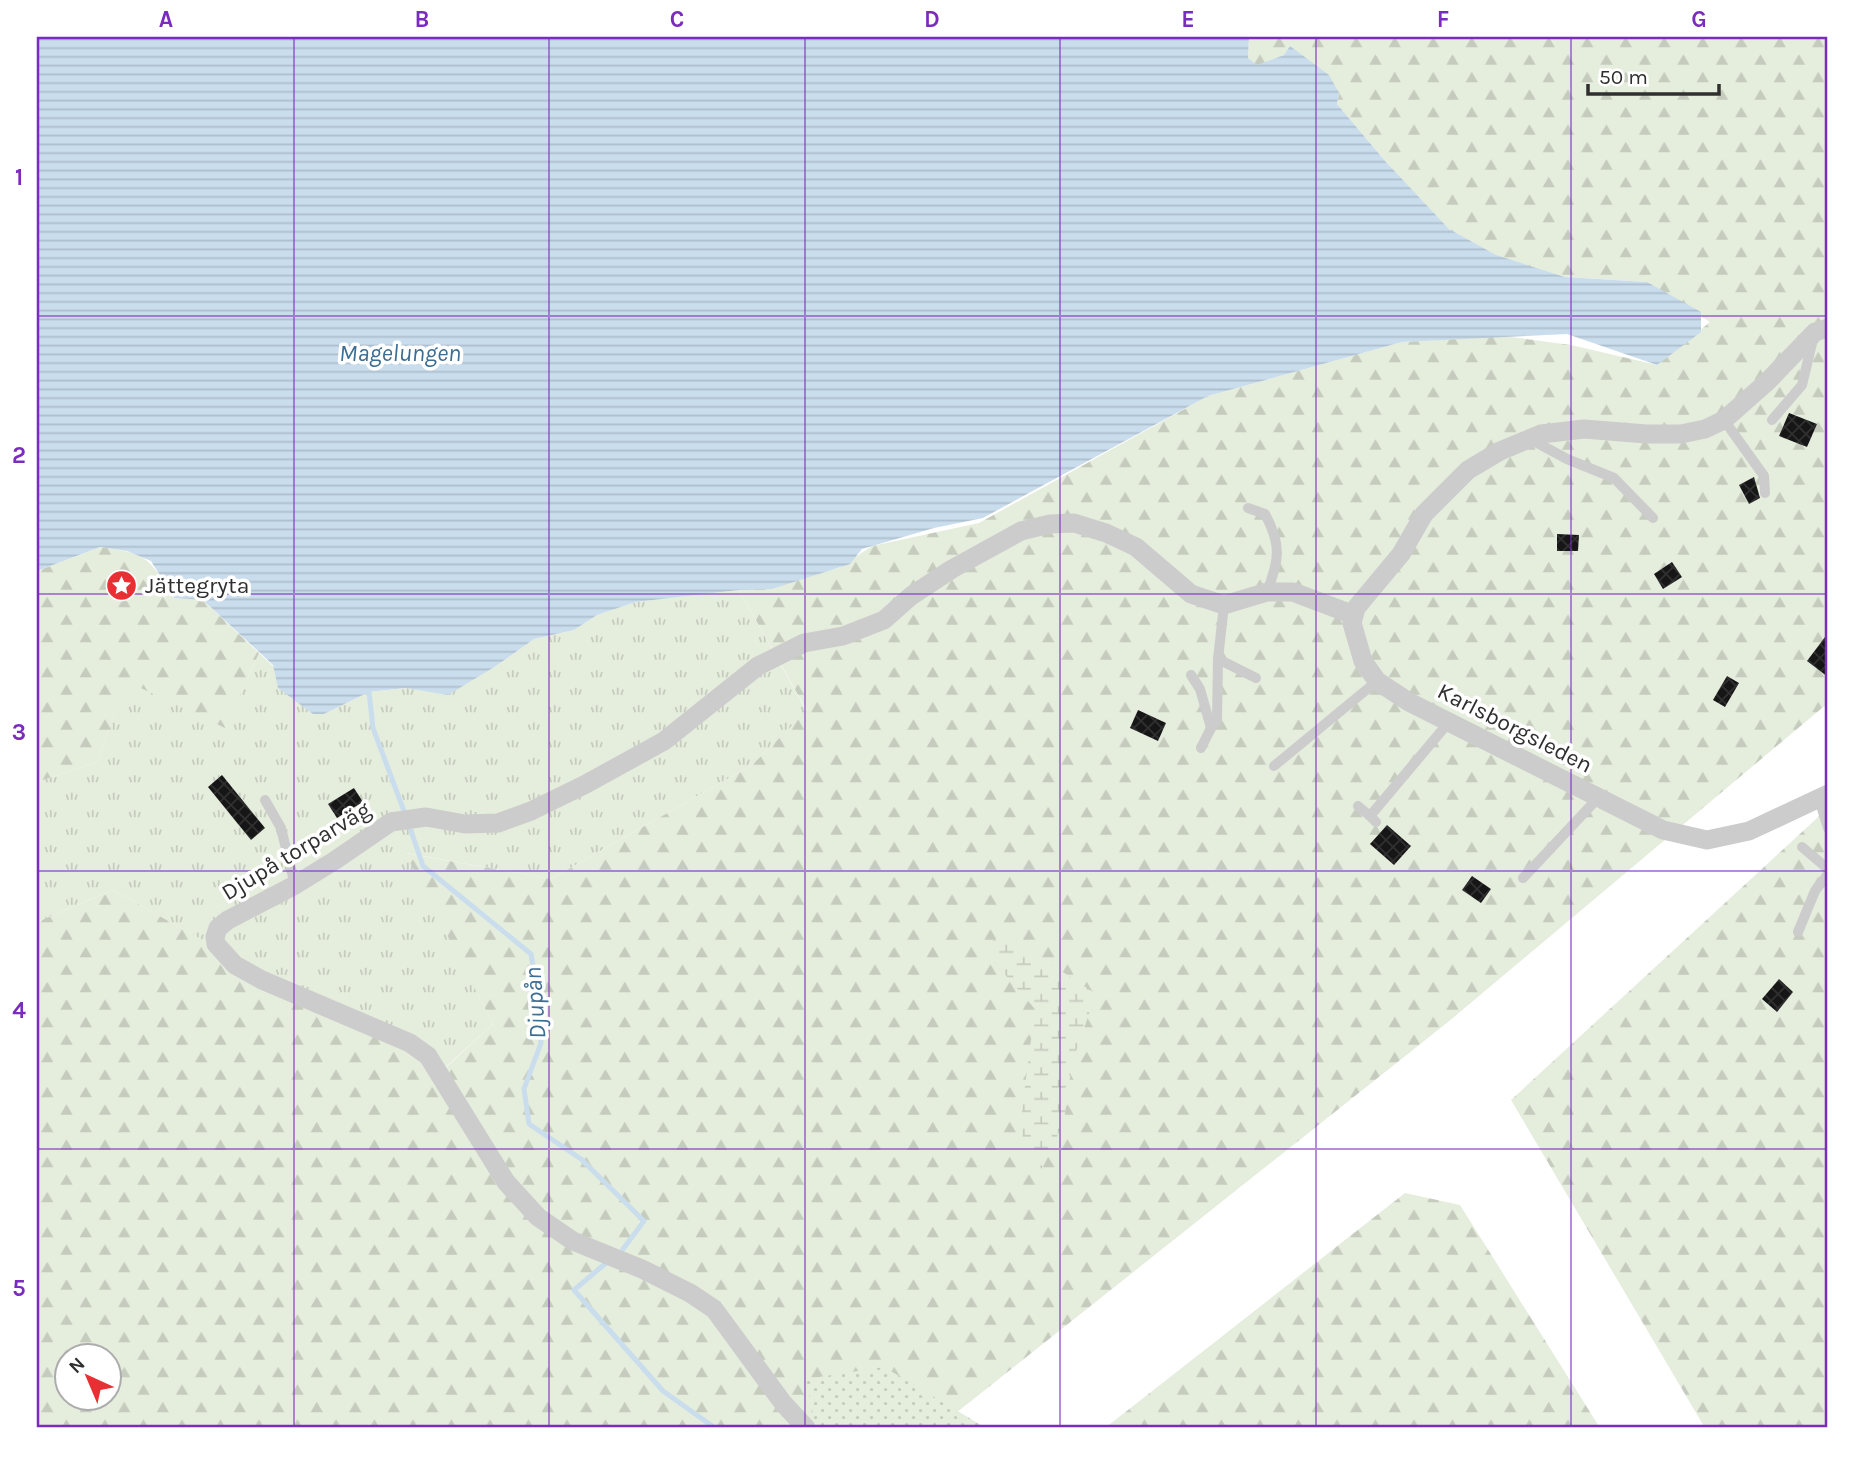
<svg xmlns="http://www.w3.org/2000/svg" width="1865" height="1465" viewBox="0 0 1865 1465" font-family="Karla,sans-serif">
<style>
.grass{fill:url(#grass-tufts)}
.forest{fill:url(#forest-firs);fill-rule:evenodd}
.wetland{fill:url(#wetland-marsh)}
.park{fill:url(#park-dots)}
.water{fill:url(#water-rules)}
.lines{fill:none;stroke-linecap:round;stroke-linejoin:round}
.stream{stroke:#c9dded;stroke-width:5}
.building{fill:url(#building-cross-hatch)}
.service{stroke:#ccc;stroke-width:10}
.minor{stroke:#ccc;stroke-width:19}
.grid{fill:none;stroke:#7b2cbf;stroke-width:2;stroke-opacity:0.55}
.labels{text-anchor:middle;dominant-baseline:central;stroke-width:7;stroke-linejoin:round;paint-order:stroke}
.poi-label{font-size:23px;fill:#2f2f2f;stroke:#fff;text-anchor:start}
.street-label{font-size:23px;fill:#2f2f2f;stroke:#fff}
.water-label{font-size:24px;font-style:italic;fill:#3c6d93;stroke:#fff}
.neatline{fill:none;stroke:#7b2cbf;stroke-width:2.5}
.grid-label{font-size:23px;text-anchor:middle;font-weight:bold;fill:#7b2cbf}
</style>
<defs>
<pattern id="grass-tufts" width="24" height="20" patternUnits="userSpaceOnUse" patternTransform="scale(1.75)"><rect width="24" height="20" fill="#e5eddd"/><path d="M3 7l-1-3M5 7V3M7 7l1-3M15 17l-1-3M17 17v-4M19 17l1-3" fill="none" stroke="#c5ccbe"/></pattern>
<pattern id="forest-firs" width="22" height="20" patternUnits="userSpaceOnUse" patternTransform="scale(1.75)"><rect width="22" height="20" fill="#e5eddd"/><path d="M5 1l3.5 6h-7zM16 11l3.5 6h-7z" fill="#c5ccbe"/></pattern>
<pattern id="wetland-marsh" width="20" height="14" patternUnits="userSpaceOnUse" patternTransform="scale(1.75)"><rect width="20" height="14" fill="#e5eddd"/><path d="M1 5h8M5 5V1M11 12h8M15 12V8" fill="none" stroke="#c5ccbe"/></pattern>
<pattern id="park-dots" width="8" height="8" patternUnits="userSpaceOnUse" patternTransform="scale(1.75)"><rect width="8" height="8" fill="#e5eddd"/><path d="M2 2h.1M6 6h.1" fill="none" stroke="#c5ccbe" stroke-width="1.8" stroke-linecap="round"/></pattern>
<pattern id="water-rules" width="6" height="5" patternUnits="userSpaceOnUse" patternTransform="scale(1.75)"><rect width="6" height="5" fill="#c9dded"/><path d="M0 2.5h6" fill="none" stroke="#adbecc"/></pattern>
<pattern id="building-cross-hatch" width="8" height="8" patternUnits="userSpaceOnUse" patternTransform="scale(1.75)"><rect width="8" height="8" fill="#161616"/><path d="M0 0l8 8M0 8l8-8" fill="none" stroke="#303030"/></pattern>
</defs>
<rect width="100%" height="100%" fill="#fff"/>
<!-- grass -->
<polygon class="grass" points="739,590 807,712 752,765 551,879 406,853 493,1024 439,1073 113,890 37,922 37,782 97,762 126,680 225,727 259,653 324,714 369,692 406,688 448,694 496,666 534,639 574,630 597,615 636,602"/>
<!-- forest -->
<g class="forest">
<path d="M1249 37H1828V703L1448 1022 937 1428H37V922L113 890 440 1073 493 1024 405 853 551 879 752 765 807 711 739 590 839 568 872 546 979 523 1208 396 1402 342 1504 336 1571 345 1657 365 1710 322 1647 282 1565 277 1496 256 1449 229 1392 169 1337 104 1339 93 1284 55 1257 66 1248 58ZM66 1356H108V1398H66Z"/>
<path d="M100 547C148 553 149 558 174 598L203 600 259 653 225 728 126 681 97 762 37 782V571Z"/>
<polygon points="1828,808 1828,1428 1705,1428 1511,1100"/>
<polygon points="1405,1193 1460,1205 1600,1428 1105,1428"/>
</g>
<!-- wetland -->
<polygon class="wetland" points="1009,930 1019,943 1096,994 1072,1063 1064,1121 1042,1169 1023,1151 1022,1109 1035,1009 982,948"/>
<!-- park -->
<polygon class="park" points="884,1367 986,1428 820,1428 815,1423 806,1379"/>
<!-- water -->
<polygon class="water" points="37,37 1249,37 1248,58 1257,65 1284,55 1290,46 1329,75 1339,93 1337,104 1386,162 1449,229 1496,255 1565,277 1647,282 1701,312 1701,332 1657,365 1567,334 1402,342 1208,396 983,518 934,528 862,549 850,564 772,589 739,590 636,602 597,615 574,630 534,639 496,666 448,695 406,688 369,692 324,714 313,714 278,688 273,665 203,600 174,598 151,561 127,551 100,547 37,571"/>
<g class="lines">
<!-- stream -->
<g class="stream">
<polyline points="369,692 373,728 404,811"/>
<polyline points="411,831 423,866 531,954 536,983 541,1043 524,1089 529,1124 581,1159 644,1221 623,1249"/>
<polyline points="606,1263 574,1290 663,1391 715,1428"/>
</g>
</g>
<!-- building -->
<g class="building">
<polygon points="1789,413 1817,424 1807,447 1779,436"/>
<polygon points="1754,477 1760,498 1749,504 1739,485"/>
<polygon points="1557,534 1579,535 1578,551 1557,551"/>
<polygon points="1672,562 1682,577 1663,589 1654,574"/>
<polygon points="1828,633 1828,677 1807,661"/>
<polygon points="1727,676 1739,683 1725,707 1713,700"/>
<polygon points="1138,710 1166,723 1158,741 1130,728"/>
<polygon points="222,775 265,828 251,840 208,787"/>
<polygon points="354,788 363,802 337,818 328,804"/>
<polygon points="1387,825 1411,846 1394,865 1370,844"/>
<polygon points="1472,876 1491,889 1481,903 1462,890"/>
<polygon points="1779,979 1793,992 1777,1012 1762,999"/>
</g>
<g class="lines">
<!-- service -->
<g class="service">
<polyline points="1724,420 1764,476 1765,493"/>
<polyline points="1772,420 1802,385 1813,339"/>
<polyline points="1530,439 1567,459 1614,478 1653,518"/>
<path d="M1248 508 1265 514C1282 545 1279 560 1267 592"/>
<polyline points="1218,659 1256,678"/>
<polyline points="1191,675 1200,689 1211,728"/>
<polyline points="1201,748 1211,728 1217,721 1218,659 1224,605"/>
<polyline points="1274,766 1377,681"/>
<polyline points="1819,799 1828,828"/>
<polyline points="265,800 281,828 295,885"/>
<polyline points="1358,806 1370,816"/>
<polyline points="1376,822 1370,816 1449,722"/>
<polyline points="1802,847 1828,869"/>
<polyline points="1523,878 1598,798"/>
<polyline points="1798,932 1815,891 1828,874"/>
</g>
<!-- minor -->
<g class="minor">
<polyline points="1828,328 1815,332 1767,382 1724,420 1705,429 1681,434 1646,434 1584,429 1541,434 1500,451 1468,470 1424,514 1401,554 1356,608 1352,623 1363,661 1377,681 1409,702 1663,830 1707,840 1749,831 1828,794"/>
<polyline points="806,1428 783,1403 714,1309 690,1293 642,1269 573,1241 538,1217 506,1182 428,1056 410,1043 262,980 235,965 216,944 215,937 218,928 228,920 295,885 334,861 391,822 426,817 465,824 498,823 531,811 586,784 664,741 758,666 804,643 843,636 884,620 911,596 952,569 1021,531 1050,524 1074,523 1106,533 1136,547 1191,594 1224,605 1267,592 1293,592 1354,615"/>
</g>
</g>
<!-- grid -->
<path class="grid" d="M294 37V1428M549 37V1428M805 37V1428M1060 37V1428M1316 37V1428M1571 37V1428M37 316H1828M37 594H1828M37 871H1828M37 1149H1828"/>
<!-- icons -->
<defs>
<symbol id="sight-disc" viewBox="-11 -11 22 22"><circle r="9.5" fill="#e83034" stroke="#fff"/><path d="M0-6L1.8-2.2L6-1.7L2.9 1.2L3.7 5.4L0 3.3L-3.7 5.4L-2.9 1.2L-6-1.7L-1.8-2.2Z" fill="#fff"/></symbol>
</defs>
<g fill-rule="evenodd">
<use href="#sight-disc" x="104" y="568" width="35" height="35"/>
</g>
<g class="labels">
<!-- poi labels -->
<g class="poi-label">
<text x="145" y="585">Jättegryta</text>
</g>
<!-- street labels -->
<g class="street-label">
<text transform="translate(1515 728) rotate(27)">Karlsborgsleden</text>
<text transform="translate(296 851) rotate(-31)">Djupå torparväg</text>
</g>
<!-- water labels -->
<g class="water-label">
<text x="400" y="353">Magelungen</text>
<text transform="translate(535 1003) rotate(-94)">Djupån</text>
</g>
</g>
<!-- border -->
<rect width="1865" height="1465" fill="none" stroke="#ffffff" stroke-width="77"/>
<!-- north arrow -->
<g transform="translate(88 1377) rotate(316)"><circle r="33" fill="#ffffff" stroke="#acacac" stroke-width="2"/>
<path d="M0-5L12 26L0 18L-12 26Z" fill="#e83034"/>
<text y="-10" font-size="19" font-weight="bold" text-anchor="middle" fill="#2f2f2f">N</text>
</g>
<!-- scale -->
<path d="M1588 84v10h131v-10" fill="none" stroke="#2f2f2f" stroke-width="3.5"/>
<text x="1599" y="84" font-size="21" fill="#2f2f2f" stroke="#ffffff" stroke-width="5" paint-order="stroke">50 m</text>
<rect x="38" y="38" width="1788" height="1388" class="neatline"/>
<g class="grid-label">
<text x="166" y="27">A</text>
<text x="422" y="27">B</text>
<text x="677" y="27">C</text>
<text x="932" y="27">D</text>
<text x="1188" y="27">E</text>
<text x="1443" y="27">F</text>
<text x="1699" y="27">G</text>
<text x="19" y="185">1</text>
<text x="19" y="463">2</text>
<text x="19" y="740">3</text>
<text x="19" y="1018">4</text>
<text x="19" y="1296">5</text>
</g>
</svg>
